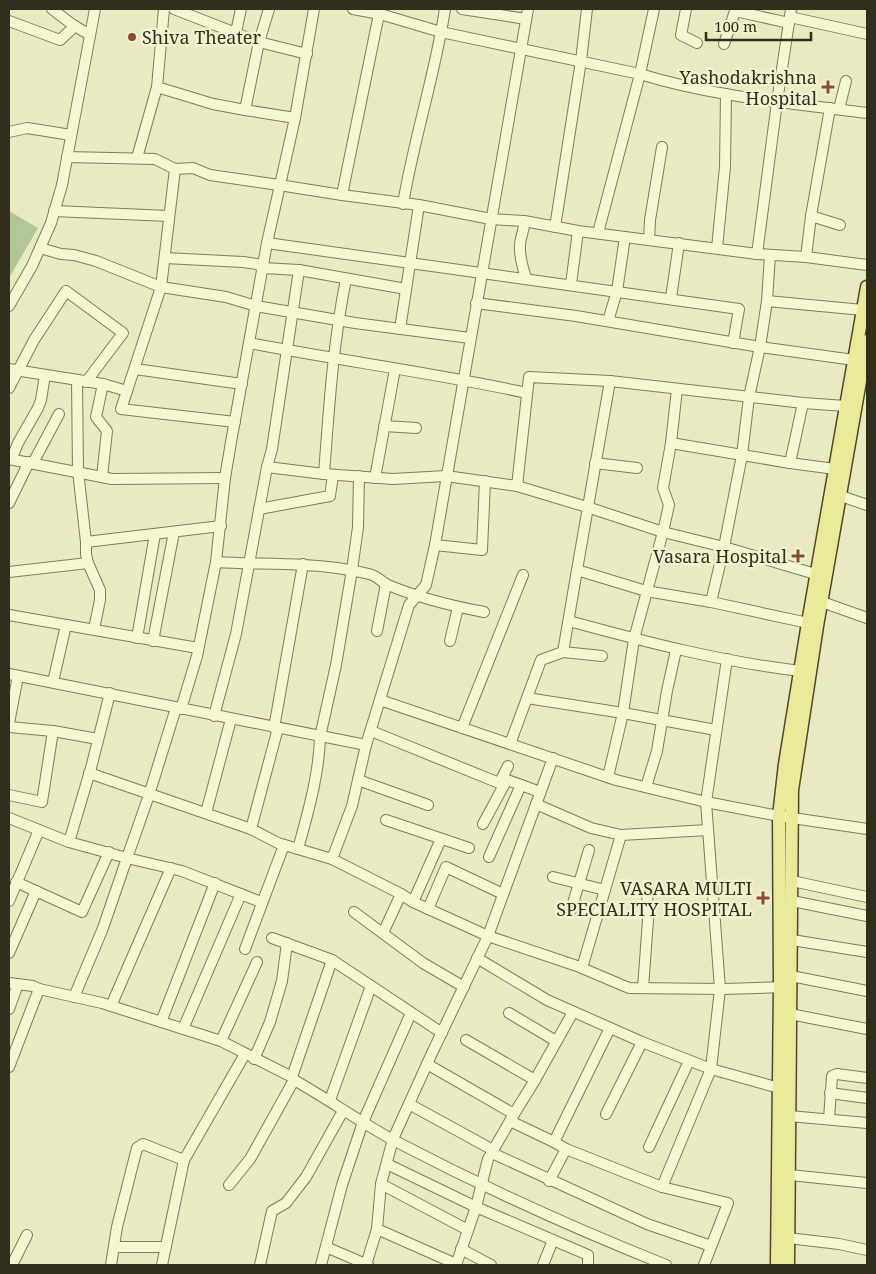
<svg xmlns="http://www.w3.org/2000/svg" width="876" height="1274" viewBox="0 0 876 1274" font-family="'Noto Serif',serif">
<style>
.green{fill:#b1c796}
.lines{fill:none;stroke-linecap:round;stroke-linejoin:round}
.minor-casing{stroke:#827c5a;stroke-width:12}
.major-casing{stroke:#50482e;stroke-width:15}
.minor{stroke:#f5f6d3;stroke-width:10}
.major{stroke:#eaeb9a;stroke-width:12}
.poi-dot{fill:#8c4c2e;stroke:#f1f2cf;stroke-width:2}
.labels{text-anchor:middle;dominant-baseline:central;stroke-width:5;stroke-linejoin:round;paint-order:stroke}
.poi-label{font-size:18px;fill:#322e1d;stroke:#f1f2cf;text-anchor:end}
</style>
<rect width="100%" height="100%" fill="#e9eac1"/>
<!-- green -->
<polygon class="green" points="9,211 38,228 9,278"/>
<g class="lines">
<defs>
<g id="minor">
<polyline points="52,9 73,25 90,35"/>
<polyline points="164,9 157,87 213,104 245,110"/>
<polyline points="174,9 259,42 307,54"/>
<polyline points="269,9 259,42 245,110 295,118"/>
<path d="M353 9 380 14 441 32 640 74C714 97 791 103 867 113"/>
<polyline points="462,9 526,19"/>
<polyline points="686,9 681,35 697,43"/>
<polyline points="790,17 867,34"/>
<polyline points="9,21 60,40 75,26"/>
<polyline points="236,32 241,9"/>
<polyline points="724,44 735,11 789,23"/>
<polyline points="830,108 811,216 840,225"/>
<polyline points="839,109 846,81"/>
<polyline points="9,132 27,128 71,135"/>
<polyline points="67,157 155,159 175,169 193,168 210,175 279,185 342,195 419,205 491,219 524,221 578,231 757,254 806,257 867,265"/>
<polyline points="137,158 157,87"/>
<polyline points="342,195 380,9"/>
<path d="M403 204C414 138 435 75 445 9"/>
<polyline points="54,211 169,216"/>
<path d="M524 221C525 231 520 236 520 245 519 257 523 268 526 278"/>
<polyline points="555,227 581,61 587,9"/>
<polyline points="598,233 640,74 654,9"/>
<polyline points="649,240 650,220 662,147"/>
<polyline points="267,243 739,309 733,343"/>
<polyline points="40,248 61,254 74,255 96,261 161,287 226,297 256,306 355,323 470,338"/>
<polyline points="717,248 725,167 726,94"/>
<polyline points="757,254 777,102 791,9"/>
<polyline points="806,257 811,216"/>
<polyline points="165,258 243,262 257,264 263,268 299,270 272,449 267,467 236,634 214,716"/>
<polyline points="299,270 406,289"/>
<polyline points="571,284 578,231"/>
<polyline points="671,298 679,243"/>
<polyline points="767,301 770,255"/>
<polyline points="476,303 576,316 760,347 854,360"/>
<polyline points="9,306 32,266 51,223 62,185 95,9"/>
<polyline points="608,321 617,291 625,237"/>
<polyline points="400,329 419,205"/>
<path d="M249 343C342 361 435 373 527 393"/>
<polyline points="9,369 103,384 127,391 121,409 235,422"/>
<polyline points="135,369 242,384"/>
<polyline points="77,380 78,471 86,542 86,554 88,563 100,590 100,600 94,629"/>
<polyline points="610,381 803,403 846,406"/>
<polyline points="9,388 34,340 66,291 123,333 86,382"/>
<polyline points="127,391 161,287 175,169"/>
<polyline points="384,426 416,428"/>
<polyline points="671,443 790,463 835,469"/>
<polyline points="9,457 14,453 18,443 38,408 41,400 45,375"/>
<polyline points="9,459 112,479 225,478"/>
<polyline points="33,463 59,414"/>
<polyline points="595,463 637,468"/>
<polyline points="790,463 803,403"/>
<path d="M267 467 324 474C329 408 333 343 346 279"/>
<polyline points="324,474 393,479 446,476 517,486 529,377 610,381 577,570 646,591 711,602 808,623"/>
<polyline points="102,477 107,431 96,417 103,384"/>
<polyline points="375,478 395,369"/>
<polyline points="517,486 587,507 663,532 669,505 663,488 671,443 677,389"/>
<polyline points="841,496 867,505"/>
<polyline points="9,503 29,462"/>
<polyline points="259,509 330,496 333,475"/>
<polyline points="86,542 221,526"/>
<polyline points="435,545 482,550 485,481"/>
<path d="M216 562C246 564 275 563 304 565 326 566 348 569 369 574 378 576 381 582 388 585 419 598 452 606 484 612"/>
<polyline points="577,570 563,652 602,656"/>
<polyline points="9,572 88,563"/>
<polyline points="711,602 724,547 742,455 749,397 760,347 767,301 863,310"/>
<polyline points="822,602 867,618"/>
<polyline points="9,615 198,648"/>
<path d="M569 621C646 642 722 662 801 671"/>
<polyline points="377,631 386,584"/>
<polyline points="137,638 155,534"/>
<polyline points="153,641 174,532"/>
<polyline points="450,641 458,607"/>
<polyline points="9,674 366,745"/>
<polyline points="53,682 66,625"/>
<polyline points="527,698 623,713 716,730"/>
<polyline points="380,700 616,780 706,802 779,816 867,829"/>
<polyline points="176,708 148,798 127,858 182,871 261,902"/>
<polyline points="181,709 197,656 216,562 225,478 231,442 267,243 295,118 314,9"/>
<polyline points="9,723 18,676"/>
<polyline points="9,727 53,731 98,739"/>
<polyline points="274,728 303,564"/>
<polyline points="462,728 523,575"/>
<polyline points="371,731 504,785 502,778 540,792"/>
<polyline points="510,744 541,660 563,652"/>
<polyline points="553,758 488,936 577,966 629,988 724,989 786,987"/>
<polyline points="89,773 251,829 278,843 298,849"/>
<polyline points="608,777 623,713 634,639 663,532 724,547 822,576"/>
<polyline points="502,778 508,766"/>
<polyline points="358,780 428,805"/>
<polyline points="646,787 657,751 667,691 676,650"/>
<polyline points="9,795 42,802 53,731"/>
<polyline points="536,804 591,828 621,835 582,968"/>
<polyline points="206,813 231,719"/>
<polyline points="9,818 39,830"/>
<polyline points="386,820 469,848"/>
<polyline points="483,824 504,785"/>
<polyline points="251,829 278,728"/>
<polyline points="621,835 708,830"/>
<polyline points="69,842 91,768 110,693"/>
<polyline points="489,857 521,785"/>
<path d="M332 859 298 849C308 812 319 775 320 737L336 665 352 570 358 527 359 476"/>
<polyline points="553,877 605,890"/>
<polyline points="792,881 867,897"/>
<polyline points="16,882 82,912 109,852"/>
<polyline points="9,901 39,830 69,842 127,858 103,928 74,997"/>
<polyline points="792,901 867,916"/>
<polyline points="413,902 441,839"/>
<polyline points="428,909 446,867 503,894"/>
<polyline points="571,910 589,850"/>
<polyline points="354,912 423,963 464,987"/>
<polyline points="383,933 401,894"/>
<polyline points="272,938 332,960 442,1033"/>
<polyline points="792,940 867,952"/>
<polyline points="245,949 284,845"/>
<polyline points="9,953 36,891"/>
<polyline points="477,958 547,1000 642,1042 711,1069 779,1088"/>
<polyline points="791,976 867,991"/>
<path d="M9 983 33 986 39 989 102 1003 221 1041 292 1077 294 1080C328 1099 360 1122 395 1141 483 1187 573 1228 666 1265"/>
<polyline points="643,988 648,920 647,889"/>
<polyline points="111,1006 171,868"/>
<polyline points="9,1009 18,984"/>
<polyline points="509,1013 556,1041"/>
<polyline points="790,1014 867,1029"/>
<polyline points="161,1022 215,883"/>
<polyline points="610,1028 554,1142 566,1149 662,1187 711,1069 720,989 706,802 727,659"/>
<polyline points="183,1029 241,894"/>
<polyline points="221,1041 257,962"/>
<polyline points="254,1059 270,1022 282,981 287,943"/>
<polyline points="427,1064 514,1114 535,1080 466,1040"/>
<polyline points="9,1067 39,989"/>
<polyline points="292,1077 332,960"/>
<polyline points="535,1080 573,1012"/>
<polyline points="830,1093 867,1098"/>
<polyline points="330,1100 371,986"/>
<polyline points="409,1104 493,1150"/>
<polyline points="606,1114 642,1042"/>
<polyline points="789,1116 867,1123"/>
<polyline points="829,1119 832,1076 837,1074 867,1078"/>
<polyline points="510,1121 554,1142"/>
<polyline points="649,1147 689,1061"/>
<polyline points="492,1153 647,1224 711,1246"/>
<polyline points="387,1164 476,1207 588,1255 588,1265"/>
<polyline points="790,1175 867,1183"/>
<polyline points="549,1181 566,1149"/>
<polyline points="381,1184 468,1230"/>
<polyline points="229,1185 250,1159 294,1080"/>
<polyline points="662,1187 728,1203 704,1265"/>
<polyline points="377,1229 456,1264"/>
<polyline points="788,1238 839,1244 867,1250"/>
<polyline points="114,1247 166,1247"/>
<polyline points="326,1247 368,1265"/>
<polyline points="461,1249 491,1265"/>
<polyline points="12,1265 27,1235"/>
<polyline points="111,1265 117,1227 137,1148 143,1144 148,1146 184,1160"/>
<polyline points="162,1265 184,1160 245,1054"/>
<polyline points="260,1265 272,1211 286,1203 306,1177 343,1111"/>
<polyline points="321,1265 342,1185 363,1122 411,1013"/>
<polyline points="366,1265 377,1229 381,1184 393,1139 432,1053 488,936 413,902 401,894 332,859 352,806 366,745 409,605 426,585 435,545 528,9"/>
<polyline points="456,1265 476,1207 488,1159 514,1114"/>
<polyline points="543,1265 553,1240"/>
</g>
<g id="major">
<polyline points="777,1265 780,986 779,816 785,764 808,623 867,287"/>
<polyline points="788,1265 792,790 817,626 867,341"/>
</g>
</defs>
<!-- minor casing -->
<use href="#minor" class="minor-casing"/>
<!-- major casing -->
<use href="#major" class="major-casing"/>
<!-- minor -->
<use href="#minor" class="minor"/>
<!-- major -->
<use href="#major" class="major"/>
</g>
<!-- markers -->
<g class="poi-dot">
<circle cx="132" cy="37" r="5"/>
<path d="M825.5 79.5h5v5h5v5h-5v5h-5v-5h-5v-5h5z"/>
<path d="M795.5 548.5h5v5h5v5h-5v5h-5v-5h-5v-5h5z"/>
<path d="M760.5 890.5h5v5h5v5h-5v5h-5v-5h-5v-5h5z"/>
</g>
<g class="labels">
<!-- poi labels -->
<g class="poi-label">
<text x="142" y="37" text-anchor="start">Shiva Theater</text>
<text x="817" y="77">Yashodakrishna<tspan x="817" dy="21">Hospital</tspan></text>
<text x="787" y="556">Vasara Hospital</text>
<text x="752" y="888">VASARA MULTI<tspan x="752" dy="21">SPECIALITY HOSPITAL</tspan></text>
</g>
</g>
<!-- border -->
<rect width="876" height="1274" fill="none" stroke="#322e1d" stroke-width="20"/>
<!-- scale -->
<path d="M706 32v8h105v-8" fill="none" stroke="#322e1d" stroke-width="2.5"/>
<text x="714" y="32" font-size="15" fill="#322e1d" stroke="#f1f2cf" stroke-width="4" paint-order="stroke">100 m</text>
</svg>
